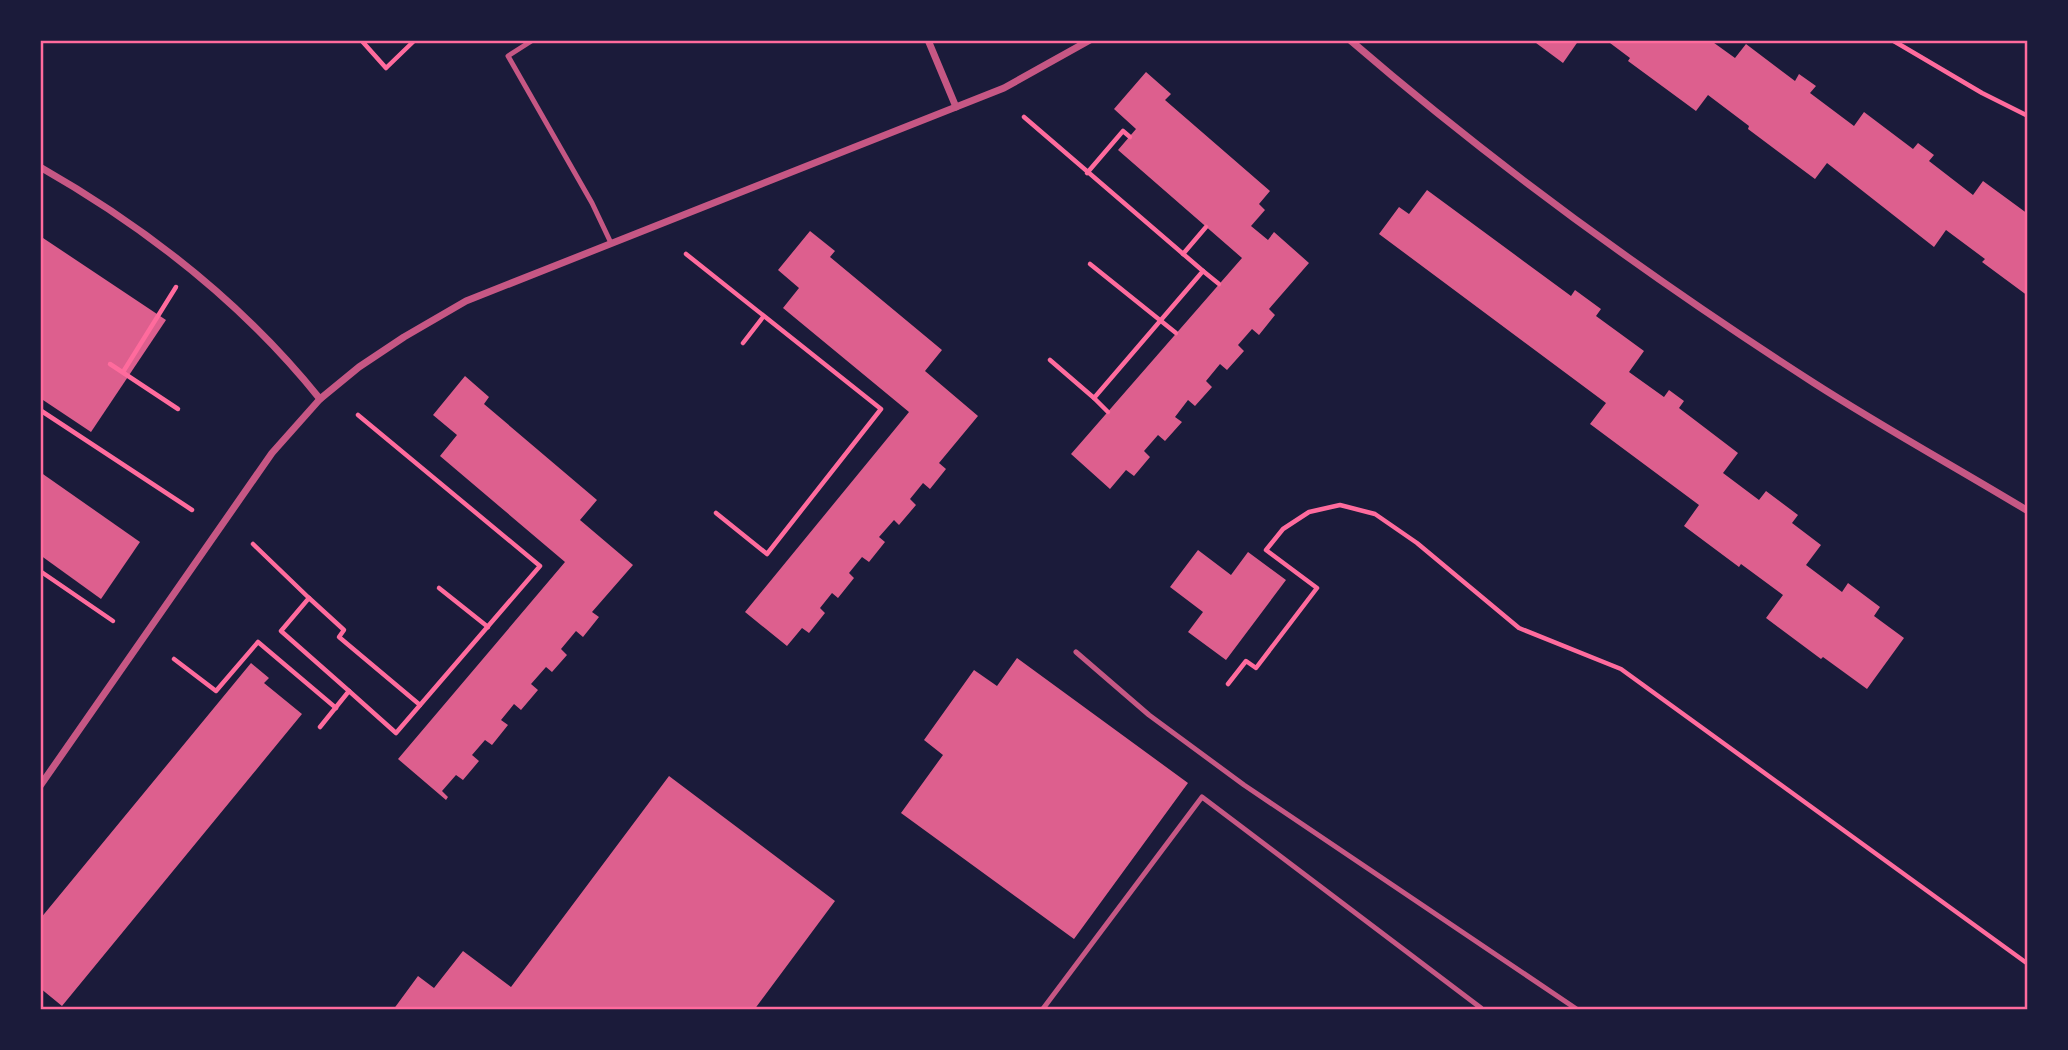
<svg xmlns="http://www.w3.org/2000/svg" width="2068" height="1050" viewBox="0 0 2068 1050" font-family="Roboto,sans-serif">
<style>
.building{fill:#dd5f8e}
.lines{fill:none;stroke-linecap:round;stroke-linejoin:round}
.path{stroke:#ff6b9d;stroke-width:4.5}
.service{stroke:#c65784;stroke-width:5}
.minor{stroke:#c65784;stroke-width:7}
.neatline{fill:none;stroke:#ff6b9d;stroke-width:2.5}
</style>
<rect width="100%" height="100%" fill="#1b1b3a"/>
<!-- building -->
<g class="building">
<polygon points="1532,40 1579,40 1563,63"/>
<polygon points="1606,40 1710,40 1735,58 1746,44 1795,81 1799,74 1816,86 1810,93 1854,126 1864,112 1913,149 1918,143 1934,155 1929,161 1973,195 1983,181 2028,214 2028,296 1982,262 1985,259 1946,230 1934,247 1827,163 1815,179 1748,129 1749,126 1708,95 1696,111 1628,61 1630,58"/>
<polygon points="1146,72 1171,94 1165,100 1270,191 1259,204 1265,210 1251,226 1268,240 1274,232 1309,263 1269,309 1275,315 1259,335 1252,329 1238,345 1244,351 1227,370 1220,364 1206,381 1212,387 1195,406 1188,400 1175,417 1182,422 1165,441 1158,435 1144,451 1150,457 1134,476 1126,470 1110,489 1071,454 1242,258 1118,150 1136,129 1114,109"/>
<polygon points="1427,190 1571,296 1575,290 1601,309 1596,316 1644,351 1629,372 1664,397 1669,390 1684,401 1679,408 1738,453 1723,473 1759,500 1766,491 1798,515 1792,523 1821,545 1806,565 1842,592 1848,583 1880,607 1874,616 1904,638 1867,689 1823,657 1821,659 1766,618 1783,595 1741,564 1739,567 1684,526 1699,505 1590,424 1606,403 1379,234 1399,207 1409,214"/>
<polygon points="810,231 835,251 830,257 942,350 925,371 978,416 939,463 946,469 930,489 923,483 910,499 916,505 899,525 894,520 879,537 885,542 869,562 862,557 849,573 854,578 838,598 832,593 820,608 825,613 809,633 802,628 787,646 745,612 909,412 783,308 799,288 778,270"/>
<polygon points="40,236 166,320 91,432 40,398"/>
<polygon points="465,376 489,397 484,404 597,500 580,520 633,565 592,612 599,617 583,637 576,631 561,649 567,655 552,672 546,667 531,684 538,690 521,710 514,704 501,720 508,725 492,745 485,740 472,755 479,761 463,780 456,775 442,791 448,797 446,800 398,759 565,562 440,456 457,435 433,415"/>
<polygon points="40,472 140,542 101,599 40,555"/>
<polygon points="1198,550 1231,575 1248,552 1286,580 1226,660 1188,632 1203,612 1170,587"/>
<polygon points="1017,658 1188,783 1074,939 901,813 943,755 924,740 974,670 997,686"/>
<polygon points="251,663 269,678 264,683 302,714 62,1006 40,988 40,919"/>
<polygon points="669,776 835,901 754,1010 393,1010 418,976 434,988 463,951 511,987"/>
</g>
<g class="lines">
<!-- path -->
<g class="path">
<polyline points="361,40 386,68 415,40"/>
<polyline points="1892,40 1982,93 2028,116"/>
<polyline points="1024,117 1203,271 1094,398 1050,360"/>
<polyline points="1087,173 1123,131 1130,137"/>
<polyline points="686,254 881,409 767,554 716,513"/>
<polyline points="1183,254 1206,227"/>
<polyline points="1090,264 1176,333"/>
<polyline points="1203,271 1219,284"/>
<polyline points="743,343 763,317"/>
<polyline points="110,364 178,409"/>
<polyline points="123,372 176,287"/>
<polyline points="1094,398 1108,412"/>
<polyline points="40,410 192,510"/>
<polyline points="253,544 309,598 281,631 349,691"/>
<polyline points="40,571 113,621"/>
<polyline points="439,588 488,627"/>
<polyline points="309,598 344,630 339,637 420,705"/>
<polyline points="174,659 216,691 258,642 336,708"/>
<polyline points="1228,684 1246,661 1256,668 1317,588 1266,550 1283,529 1309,512 1340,505 1375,514 1417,543 1519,628 1621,669 2028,964"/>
<polyline points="320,727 349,691 396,733 540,566 358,415"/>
</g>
<!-- service -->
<g class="service">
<polyline points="533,40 508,56 592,203 611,243"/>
<polyline points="1076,652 1149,715 1244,785 1578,1010"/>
<polyline points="1042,1010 1202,797 1481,1008 1479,1010"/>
</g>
<!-- minor -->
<g class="minor">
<polyline points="928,40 956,107"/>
<path d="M1350 40C1496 166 1652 279 1814 383 1884 428 1957 468 2028 511"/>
<path d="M40 167C147 228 243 303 320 399"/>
<polyline points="40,786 272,453 320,399 359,367 404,337 466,301 1004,88 1090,40"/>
</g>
</g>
<!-- border -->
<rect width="2068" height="1050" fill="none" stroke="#1b1b3a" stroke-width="84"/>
<rect x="42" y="42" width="1984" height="966" class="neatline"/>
</svg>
